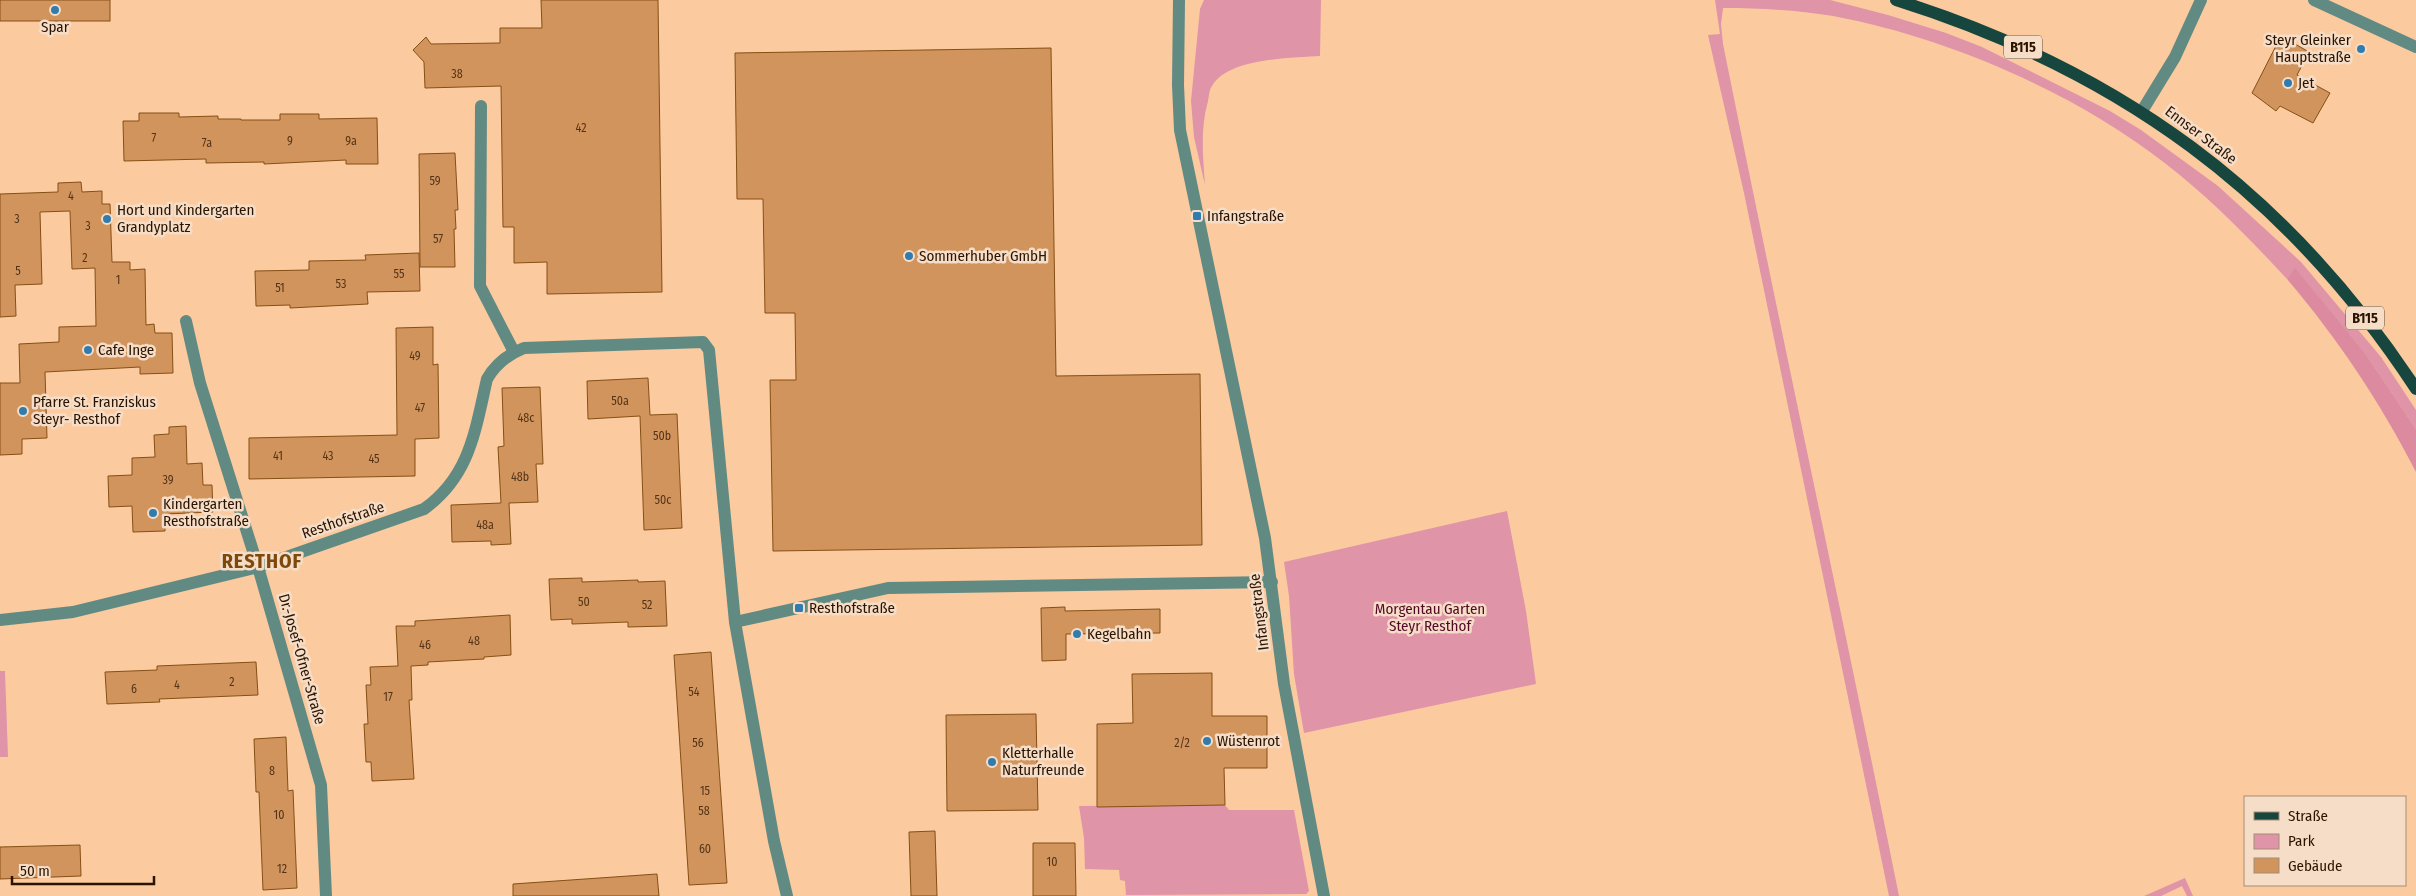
<svg xmlns="http://www.w3.org/2000/svg" width="2416" height="896" viewBox="0 0 2416 896" font-family="'Fira Sans Condensed',sans-serif">
<style>
.green{fill:#df94a8}
.forest{fill:#db8aa0}
.building{fill:#d1945d;stroke:#854f15}
.lines{fill:none;stroke-linecap:round;stroke-linejoin:round}
.minor{stroke:#618a83;stroke-width:12}
.tertiary{stroke:#618a83;stroke-width:12}
.primary{stroke:#17463f;stroke-width:12}
.poi-dot{fill:#317caf;stroke:#f6ddc7;stroke-width:2}
.labels{text-anchor:middle;dominant-baseline:central;stroke-width:5;stroke-linejoin:round;paint-order:stroke}
.number-label{font-size:12px;fill:#543417}
.shield{fill:#f6ddc7;stroke:#67503c;stroke-width:1}
.shield-label{font-size:14px;font-weight:bold;fill:#2a1400}
.poi-label{font-size:15px;fill:#2a1400;stroke:#f6ddc7;text-anchor:start}
.street-label{font-size:15px;fill:#2a1400;stroke:#f6ddc7}
.park-label{font-size:15px;fill:#520927;stroke:#f6ddc7}
.district-label{font-size:20px;font-weight:bold;letter-spacing:1px;fill:#7e490c;stroke:#f6ddc7}
</style>
<rect width="100%" height="100%" fill="#fbca9f"/>
<!-- green -->
<g class="green">
<path d="M1204 0H1321L1320 56C1291 58 1228 58 1212 86 1209 90 1209 97 1208 101 1200 129 1203 157 1205 185L1194 137 1191 101 1200 9Z"/>
<path d="M1715 0H1830L1888 15 1946 33 1982 47 2110 111 2141 130 2218 186 2301 262 2381 357 2416 410V429L2365 353 2295 269 2287 279C2249 238 2210 198 2166 164 2076 93 1946 37 1833 16 1796 10 1760 8 1723 8L1721 24 1723 44C1780 329 1842 612 1899 896H1889L1744 193 1708 35 1720 34Z"/>
<polygon points="1507,511 1526,611 1536,684 1304,733 1294,674 1289,596 1284,562"/>
<polygon points="0,671 5,671 8,757 0,757"/>
<polygon points="1225,805 1229,810 1294,810 1309,891 1306,894 1126,895 1125,881 1120,880 1119,870 1085,869 1084,838 1079,806"/>
<polygon points="2185,878 2193,896 2187,896 2182,886 2161,896 2144,896"/>
</g>
<!-- forest -->
<path class="forest" d="M2295 268 2365 353 2416 429V472C2380 402 2338 339 2287 279Z"/>
<!-- building -->
<g class="building">
<rect x="0" y="0" width="110" height="21"/>
<polygon points="541,0 658,0 662,292 547,294 547,262 514,263 514,227 503,227 501,86 425,88 424,62 413,50 426,37 431,44 500,43 500,28 542,28"/>
<polygon points="2281,36 2309,52 2297,75 2330,93 2313,123 2280,106 2276,111 2252,93"/>
<polygon points="1051,48 1056,376 1200,374 1202,545 773,551 770,380 796,380 795,313 765,313 763,199 737,199 735,53"/>
<polygon points="139,113 179,113 179,117 218,116 218,119 241,119 241,120 280,120 280,114 319,114 319,119 377,118 378,164 346,164 346,160 264,164 264,162 206,163 206,159 124,161 123,121 139,121"/>
<polygon points="455,153 458,210 455,210 456,229 454,229 455,267 420,267 419,154"/>
<polygon points="81,182 82,192 102,191 102,204 110,204 112,262 130,262 130,270 145,269 146,325 154,324 155,333 172,333 173,373 140,374 140,367 45,372 47,438 22,439 22,454 0,455 0,383 20,383 19,344 59,342 59,327 96,326 95,268 72,269 70,211 40,212 42,284 15,285 16,316 0,317 0,194 58,192 58,183"/>
<polygon points="419,253 420,291 367,292 368,304 290,308 290,305 256,306 255,271 309,270 309,261 366,260 365,255"/>
<polygon points="433,327 433,365 438,364 439,438 415,439 415,476 249,479 249,438 397,435 396,328"/>
<polygon points="648,378 650,415 677,414 682,528 644,530 640,416 588,419 587,381"/>
<polygon points="540,387 543,464 536,464 538,502 509,503 511,544 491,545 491,541 452,542 451,505 501,503 498,447 504,446 502,388"/>
<polygon points="186,426 187,464 202,463 203,485 212,485 213,512 165,514 165,531 133,532 132,506 109,507 108,476 132,475 132,458 155,457 154,435 169,434 169,427"/>
<polygon points="582,578 582,582 638,580 638,582 665,581 667,626 628,627 628,622 572,624 572,619 551,620 549,579"/>
<polygon points="1065,607 1065,611 1160,609 1160,633 1066,634 1066,660 1042,661 1041,608"/>
<polygon points="510,615 511,655 484,657 484,659 428,662 428,665 411,666 412,700 409,700 414,779 372,781 371,762 366,762 364,724 368,724 366,685 371,685 370,667 398,666 396,626 415,626 415,621"/>
<polygon points="711,652 727,883 689,885 674,655"/>
<polygon points="256,662 258,695 159,699 160,702 107,704 105,672 157,670 157,666"/>
<polygon points="1212,673 1212,716 1267,716 1267,768 1224,768 1225,805 1097,807 1097,724 1133,723 1132,674"/>
<polygon points="1036,714 1038,810 947,811 946,715"/>
<polygon points="286,737 288,791 293,790 297,888 263,890 259,792 256,792 254,739"/>
<polygon points="935,831 937,896 911,896 909,832"/>
<polygon points="1033,843 1075,843 1076,896 1033,896"/>
<polygon points="80,845 81,876 0,879 0,847"/>
<polygon points="657,874 659,896 513,896 513,884"/>
</g>
<g class="lines">
<!-- minor -->
<g class="minor">
<polyline points="1179,0 1178,85 1180,130 1265,538 1284,684 1324,896"/>
<polyline points="481,106 480,286 514,352"/>
<polyline points="186,321 200,383 258,567 321,785 326,896"/>
<path d="M0 620 73 612 258 567 424 509C470 476 475 431 487 379 495 365 509 354 524 348L703 342 709 350 735 622 774 841 787 896"/>
<polyline points="735,622 888,588 1272,582"/>
</g>
<!-- tertiary -->
<g class="tertiary">
<polyline points="2314,0 2416,47"/>
<polyline points="2142,111 2175,57 2201,0"/>
</g>
<!-- primary -->
<path class="primary" d="M1896 0C2119 70 2287 192 2416 389"/>
</g>
<!-- markers -->
<g class="poi-dot">
<circle cx="55" cy="10" r="5"/>
<circle cx="2361" cy="49" r="5"/>
<circle cx="2288" cy="83" r="5"/>
<rect x="1192" y="211" width="10" height="10" rx="2.5"/>
<circle cx="107" cy="219" r="5"/>
<circle cx="909" cy="256" r="5"/>
<circle cx="88" cy="350" r="5"/>
<circle cx="23" cy="411" r="5"/>
<circle cx="153" cy="513" r="5"/>
<rect x="794" y="603" width="10" height="10" rx="2.5"/>
<circle cx="1077" cy="634" r="5"/>
<circle cx="1207" cy="741" r="5"/>
<circle cx="992" cy="762" r="5"/>
</g>
<g class="labels">
<!-- number labels -->
<g class="number-label">
<text x="457" y="74">38</text>
<text x="581" y="128">42</text>
<text x="154" y="138">7</text>
<text x="290" y="141">9</text>
<text x="351" y="141">9a</text>
<text x="207" y="143">7a</text>
<text x="435" y="181">59</text>
<text x="71" y="196">4</text>
<text x="17" y="219">3</text>
<text x="88" y="226">3</text>
<text x="438" y="239">57</text>
<text x="85" y="258">2</text>
<text x="18" y="271">5</text>
<text x="399" y="274">55</text>
<text x="118" y="280">1</text>
<text x="341" y="284">53</text>
<text x="280" y="288">51</text>
<text x="415" y="356">49</text>
<text x="620" y="401">50a</text>
<text x="420" y="408">47</text>
<text x="526" y="418">48c</text>
<text x="662" y="436">50b</text>
<text x="278" y="456">41</text>
<text x="328" y="456">43</text>
<text x="374" y="459">45</text>
<text x="520" y="477">48b</text>
<text x="168" y="480">39</text>
<text x="663" y="500">50c</text>
<text x="485" y="525">48a</text>
<text x="584" y="602">50</text>
<text x="647" y="605">52</text>
<text x="474" y="641">48</text>
<text x="425" y="645">46</text>
<text x="232" y="682">2</text>
<text x="177" y="685">4</text>
<text x="134" y="689">6</text>
<text x="694" y="692">54</text>
<text x="388" y="697">17</text>
<text x="698" y="743">56</text>
<text x="1182" y="743">2/2</text>
<text x="272" y="771">8</text>
<text x="705" y="791">15</text>
<text x="704" y="811">58</text>
<text x="279" y="815">10</text>
<text x="705" y="849">60</text>
<text x="1052" y="862">10</text>
<text x="282" y="869">12</text>
</g>
<!-- shield labels -->
<g class="shield">
<rect x="2004" y="35.5" width="38" height="23" rx="4"/>
<rect x="2346" y="306.5" width="38" height="23" rx="4"/>
</g>
<g class="shield-label">
<text x="2023" y="47">B115</text>
<text x="2365" y="318">B115</text>
</g>
<!-- poi labels -->
<g class="poi-label">
<text x="55" y="27" text-anchor="middle">Spar</text>
<text x="2351" y="40" text-anchor="end">Steyr Gleinker<tspan x="2351" dy="17">Hauptstraße</tspan></text>
<text x="2298" y="83">Jet</text>
<text x="117" y="210">Hort und Kindergarten<tspan x="117" dy="17">Grandyplatz</tspan></text>
<text x="1207" y="216">Infangstraße</text>
<text x="919" y="256">Sommerhuber GmbH</text>
<text x="98" y="350">Cafe Inge</text>
<text x="33" y="402">Pfarre St. Franziskus<tspan x="33" dy="17">Steyr- Resthof</tspan></text>
<text x="163" y="504">Kindergarten<tspan x="163" dy="17">Resthofstraße</tspan></text>
<text x="809" y="608">Resthofstraße</text>
<text x="1087" y="634">Kegelbahn</text>
<text x="1217" y="741">Wüstenrot</text>
<text x="1002" y="753">Kletterhalle<tspan x="1002" dy="17">Naturfreunde</tspan></text>
</g>
<!-- street labels -->
<g class="street-label">
<text transform="translate(2201 135) rotate(37)">Ennser Straße</text>
<text transform="translate(343 520) rotate(-19)">Resthofstraße</text>
<text transform="translate(1259 612) rotate(-97)">Infangstraße</text>
<text transform="translate(302 659) rotate(74)">Dr.-Josef-Ofner-Straße</text>
</g>
<!-- park labels -->
<g class="park-label">
<text x="1430" y="609">Morgentau Garten<tspan x="1430" dy="17">Steyr Resthof</tspan></text>
</g>
<!-- district labels -->
<g class="district-label">
<text x="262" y="561">RESTHOF</text>
</g>
</g>
<!-- legend -->
<rect x="2244" y="796" width="162" height="90" fill="#f6ddc7" stroke="#a48d77"/>
<rect x="2254" y="812" width="25" height="8" fill="#17463f" stroke="#a48d77"/>
<text x="2288" y="821" font-size="15" fill="#2a1400">Straße</text>
<rect x="2254" y="834" width="25" height="15" fill="#df94a8" stroke="#a48d77"/>
<text x="2288" y="846" font-size="15" fill="#2a1400">Park</text>
<rect x="2254" y="858" width="25" height="15" fill="#d1945d" stroke="#a48d77"/>
<text x="2288" y="871" font-size="15" fill="#2a1400">Gebäude</text>
<!-- scale -->
<path d="M12 876v8h142v-8" fill="none" stroke="#2a1400" stroke-width="2.5"/>
<text x="20" y="876" font-size="15" fill="#2a1400" stroke="#f6ddc7" stroke-width="4" paint-order="stroke">50 m</text>
</svg>
